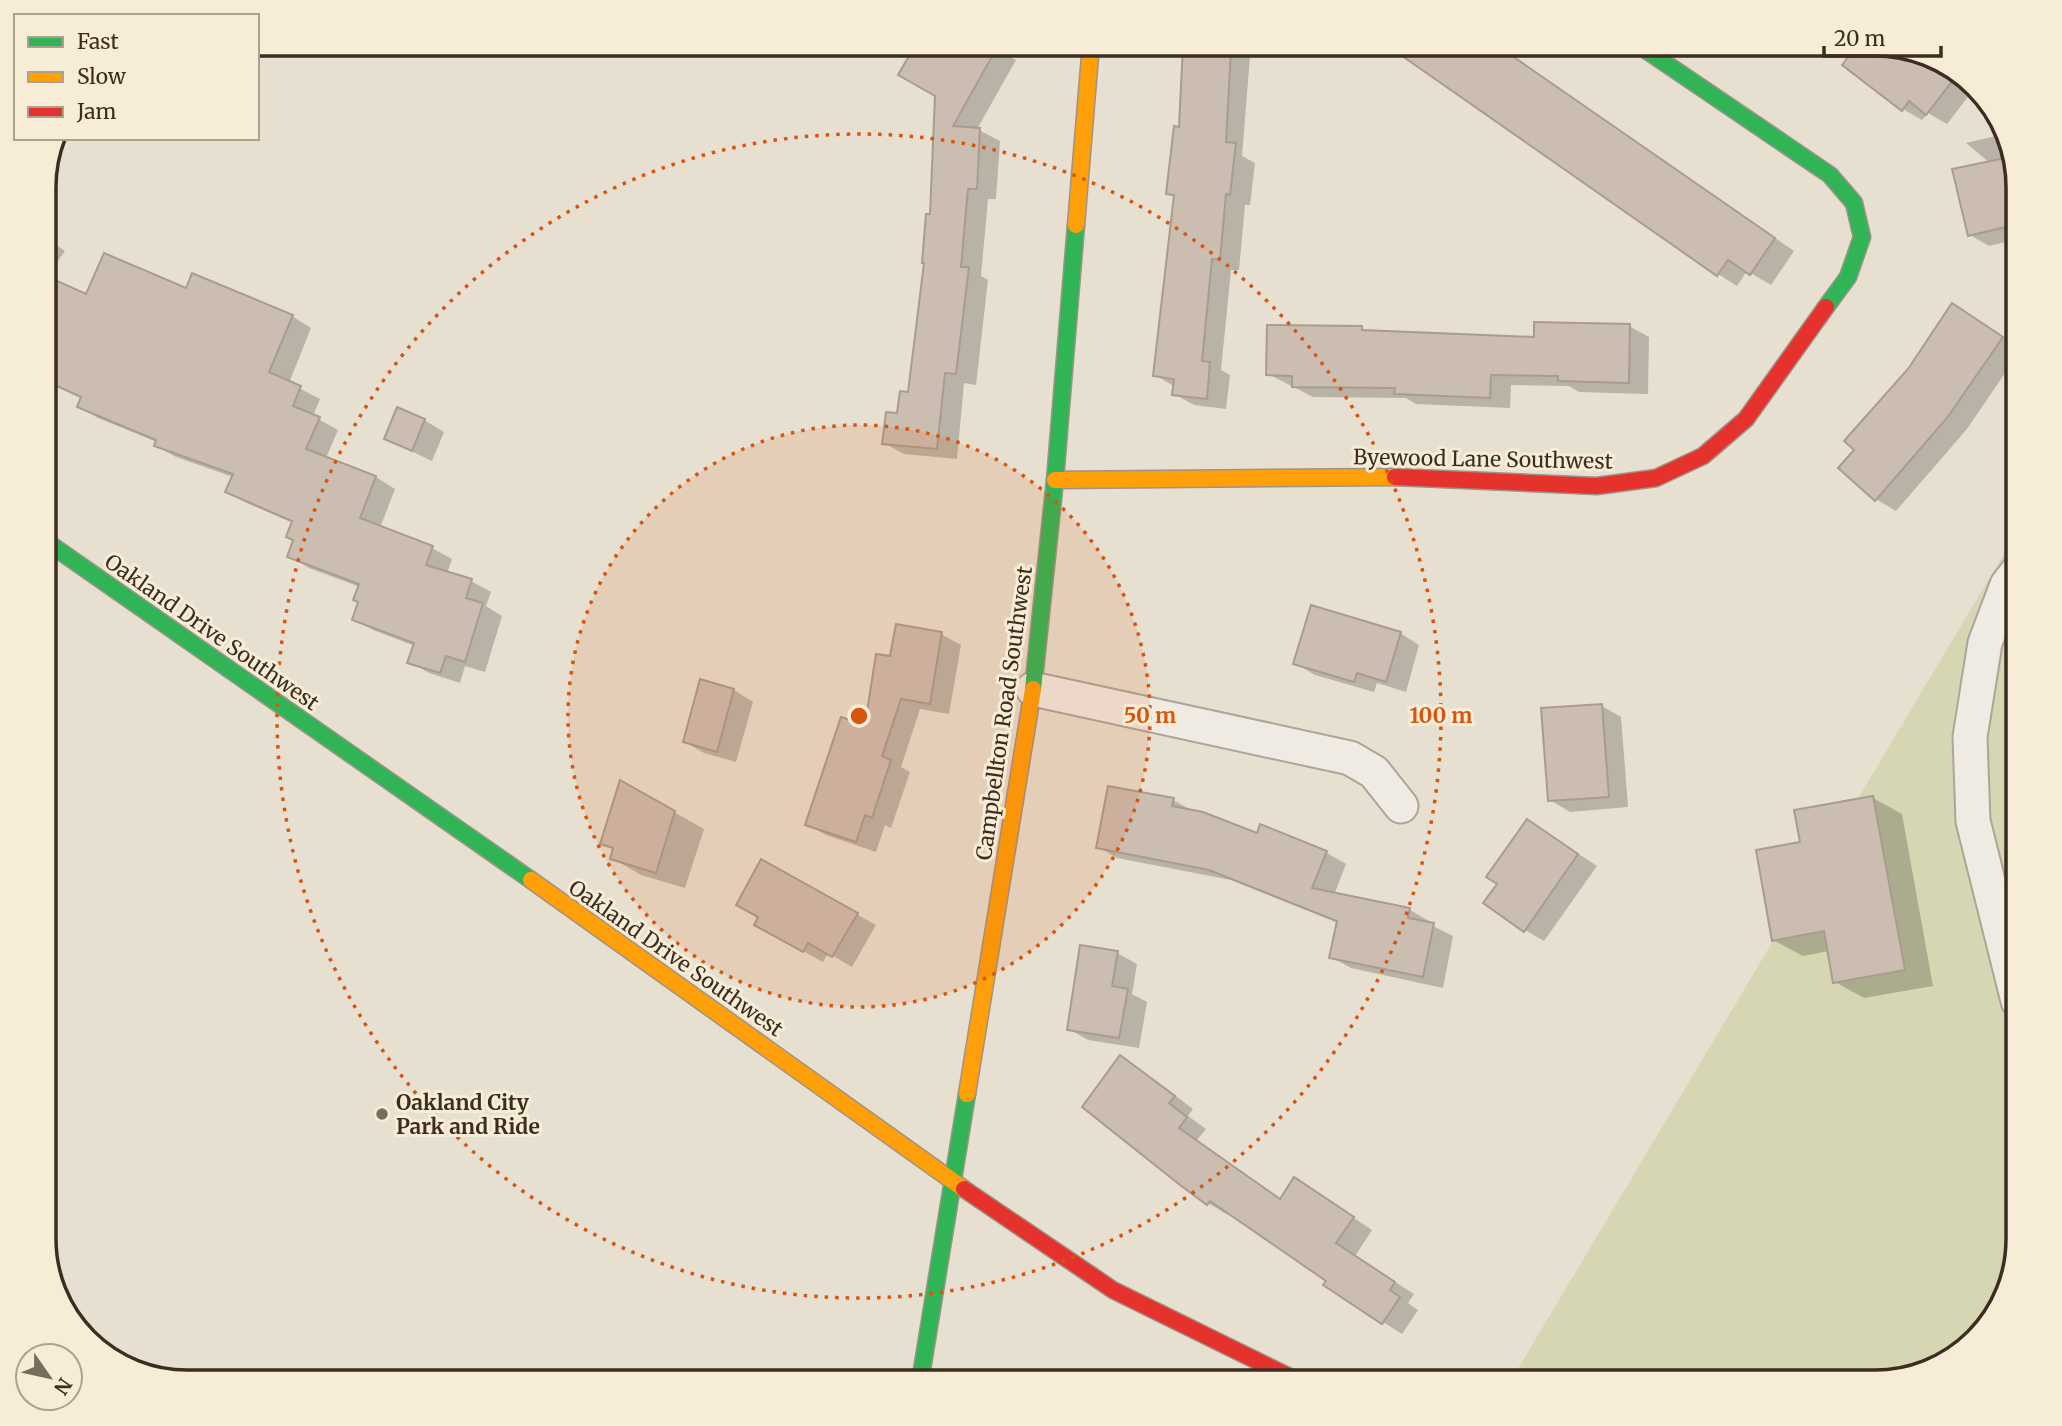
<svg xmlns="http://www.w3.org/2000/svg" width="2062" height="1426" viewBox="0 0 2062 1426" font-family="Merriweather,serif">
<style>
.green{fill:#d6d7b2}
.shadow{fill:#0003}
.building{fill:#cbbeb1;stroke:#a89c8f;stroke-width:2}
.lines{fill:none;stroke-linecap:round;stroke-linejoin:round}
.street-casing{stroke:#aca599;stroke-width:37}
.fast-casing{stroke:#9c9488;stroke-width:19}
.slow-casing{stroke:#9c9488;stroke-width:19}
.jam-casing{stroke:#9c9488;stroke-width:19}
.street{stroke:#efeae2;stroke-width:33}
.fast{stroke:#30b455;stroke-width:16}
.slow{stroke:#ff9f0a;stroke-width:16}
.jam{stroke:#e5322d;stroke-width:16}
.ring{fill:none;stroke:#d7550e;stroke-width:3.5;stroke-dasharray:3.5 7}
.poi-dot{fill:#786c5e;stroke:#f7edd7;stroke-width:2.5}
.labels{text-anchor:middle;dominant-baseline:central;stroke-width:6;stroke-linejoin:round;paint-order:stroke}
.street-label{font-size:21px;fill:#3c2d20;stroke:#f7edd7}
.poi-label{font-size:21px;font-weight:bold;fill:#3c2d20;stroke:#f7edd7;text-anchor:start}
.rim{fill:none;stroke:#3c2d20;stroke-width:3.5}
.centre{fill:#d7550e;stroke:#f7edd7;stroke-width:3.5}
.ring-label{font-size:21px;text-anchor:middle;font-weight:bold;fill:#d7550e;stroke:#f7edd7;stroke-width:6;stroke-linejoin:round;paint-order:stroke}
</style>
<rect width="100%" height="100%" fill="#e7e0d0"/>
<!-- green -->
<polygon class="green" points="2018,530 2018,1239 1994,1319 1938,1367 1875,1382 1510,1382"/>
<!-- shadow -->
<g class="shadow">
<polygon points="918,44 994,44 992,47 1016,60 977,129 1000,141 996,199 988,199 981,276 988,280 976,385 964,383 957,459 904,454 884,443 910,394 931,216 937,95 900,75"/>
<polygon points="1185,44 1251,44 1242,156 1255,163 1250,205 1245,205 1239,270 1231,270 1221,370 1230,375 1226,409 1194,405 1174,394 1175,387 1155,375 1176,198 1168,193 1181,129"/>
<polygon points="1384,44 1493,44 1794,251 1771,285 1747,271 1737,286 1718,274 1392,47"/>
<polygon points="1832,44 1875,44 1946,66 1974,89 1947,124 1928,113 1922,120 1903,109 1851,56"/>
<polygon points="2004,134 2018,187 2018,239 1989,246 1970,235 1990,163 1966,143"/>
<polygon points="44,236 65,251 46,278 87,297 187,290 292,316 311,328 289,383 320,399 313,416 338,430 326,458 376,477 395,489 380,528 432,548 452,559 447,573 471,581 491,592 486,606 502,616 485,672 465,666 460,683 429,673 410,662 415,646 373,630 354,619 360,602 360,587 309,568 289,556 295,541 293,523 247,503 227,492 233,477 176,457 156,446 157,442 98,418 79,407 82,398 44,381"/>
<polygon points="1972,317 2018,348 2018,354 1967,429 1896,511 1876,499 1856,450"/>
<polygon points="1629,326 1649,337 1648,394 1579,392 1569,386 1511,385 1510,408 1416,404 1406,398 1313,397 1268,374 1362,328 1369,332 1535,339"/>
<polygon points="424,420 444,432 432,461 386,439"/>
<polygon points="1400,633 1419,645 1406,692 1377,683 1374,692 1315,675 1295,663"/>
<polygon points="941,634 961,645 949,714 920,709 901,767 910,772 891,828 885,825 876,852 826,835 807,824 866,727 892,658"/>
<polygon points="701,682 734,690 753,702 736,762 704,753 685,742"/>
<polygon points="1602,706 1621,717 1628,807 1570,812 1550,800"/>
<polygon points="621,782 704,829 685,888 641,875 612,858 614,850 602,843"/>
<polygon points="1873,798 1902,814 1933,986 1864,998 1835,982 1829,951 1803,956 1773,940 1802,843"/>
<polygon points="1173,800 1193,811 1257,835 1261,826 1327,853 1346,864 1334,895 1410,910 1429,921 1429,924 1453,936 1443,988 1351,968 1331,957 1338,923 1231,880 1117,858 1098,847"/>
<polygon points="1528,821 1597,866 1544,941 1525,930 1499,884"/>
<polygon points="762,861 876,925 852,967 828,953 823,962 756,925 760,917"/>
<polygon points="1117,953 1137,964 1132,994 1147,1002 1139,1048 1088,1040 1069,1029"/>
<polygon points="1121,1058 1140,1069 1193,1109 1188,1116 1206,1129 1197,1140 1281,1199 1314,1191 1372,1230 1355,1256 1414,1294 1408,1303 1418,1310 1402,1334 1383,1322 1328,1280 1229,1212 1228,1215 1208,1203"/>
</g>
<!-- building -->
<g class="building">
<polygon points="916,44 999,44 953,126 980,128 977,189 968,189 961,267 969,267 956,374 945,373 937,449 882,444 886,412 897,413 900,391 908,392 924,263 922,263 926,214 930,214 935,96 898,75"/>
<polygon points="1385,44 1495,44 1775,238 1750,275 1728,260 1717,276"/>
<polygon points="1858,44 1875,44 1943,64 1957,75 1926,115 1909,101 1902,111 1842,65"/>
<polygon points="1183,45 1231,49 1226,142 1236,143 1230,195 1226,194 1220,260 1212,259 1202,361 1210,362 1207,399 1172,395 1174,379 1153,376 1174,195 1166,194 1174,126 1179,127"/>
<polygon points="2010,157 2018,187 2018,224 1968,236 1952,169"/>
<polygon points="104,253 186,288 192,273 293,315 269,372 301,386 293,406 320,417 306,449 376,476 360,518 433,546 426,565 472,579 466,598 483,603 465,662 446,656 440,673 407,663 414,643 352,620 358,602 353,600 359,584 287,557 293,540 286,537 292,521 225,492 233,474 154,446 156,440 77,407 81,397 44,380 44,275 86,294"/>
<polygon points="1952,303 2003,337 1947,418 1875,501 1838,468 1854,450 1844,441 1908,369"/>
<polygon points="1534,322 1630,324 1629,383 1558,381 1558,376 1491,375 1490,398 1394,394 1395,388 1292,387 1292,376 1266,375 1267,325 1362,326 1362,330 1534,337"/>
<polygon points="397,407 425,419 412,451 384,439"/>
<polygon points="1311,605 1401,632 1386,682 1357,673 1354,682 1293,664"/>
<polygon points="896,624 942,632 930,704 901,699 882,756 891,760 872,818 865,815 856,842 805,825 841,717 865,725 876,654 890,656"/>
<polygon points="700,679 734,689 717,752 683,742"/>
<polygon points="1602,704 1609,797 1548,801 1541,708"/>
<polygon points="620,780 675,811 656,873 610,859 613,848 600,844"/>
<polygon points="1108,786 1174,798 1172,806 1203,812 1257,833 1260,824 1327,851 1312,888 1410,908 1408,918 1434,923 1423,977 1329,958 1337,921 1209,870 1096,848"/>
<polygon points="1873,796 1905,970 1833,983 1824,931 1772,941 1756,850 1800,842 1794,810"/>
<polygon points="1527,819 1578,854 1524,932 1483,903 1497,884 1486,877"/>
<polygon points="761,859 858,913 832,957 808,943 803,952 754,925 758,917 736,905"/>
<polygon points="1080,945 1118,951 1112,986 1128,989 1119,1038 1067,1030"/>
<polygon points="1120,1055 1175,1096 1169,1103 1187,1117 1179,1128 1280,1199 1294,1177 1354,1217 1336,1243 1395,1282 1390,1290 1400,1297 1382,1324 1323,1285 1326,1281 1210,1201 1207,1205 1180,1185 1082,1107"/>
</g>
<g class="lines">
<defs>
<g id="street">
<polyline points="2018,571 2007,585 1985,643 1970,737 1973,821 2018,1001"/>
<polyline points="1033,689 1350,758 1374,772 1401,806"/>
</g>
<g id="fast">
<polyline points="1637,44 1830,175 1854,203 1862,237 1848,277 1826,307"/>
<polyline points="44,540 531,880"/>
<polyline points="1033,689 1055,480 1076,225"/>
<polyline points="920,1382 967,1094"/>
</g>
<g id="slow">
<polyline points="1076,225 1091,44"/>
<polyline points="1055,480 1395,477"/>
<polyline points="531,880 964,1189"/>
<polyline points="967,1094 1033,689"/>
</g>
<g id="jam">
<polyline points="1395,477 1597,486 1656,478 1703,456 1746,419 1826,307"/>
<polyline points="964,1189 1113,1290 1300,1382"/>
</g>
</defs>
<!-- street casing -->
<use href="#street" class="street-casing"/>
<!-- fast casing -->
<use href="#fast" class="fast-casing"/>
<!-- slow casing -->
<use href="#slow" class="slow-casing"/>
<!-- jam casing -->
<use href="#jam" class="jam-casing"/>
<!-- street -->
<use href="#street" class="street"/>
<!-- fast -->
<use href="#fast" class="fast"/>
<!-- slow -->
<use href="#slow" class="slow"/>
<!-- jam -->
<use href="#jam" class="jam"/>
</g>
<!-- distance rings -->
<circle cx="859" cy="716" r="291" fill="#d7550e" fill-opacity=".12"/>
<g class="ring">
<circle cx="859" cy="716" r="291"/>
<circle cx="859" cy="716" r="582"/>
</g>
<!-- markers -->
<circle class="poi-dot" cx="382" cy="1114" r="7"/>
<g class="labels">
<!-- street labels -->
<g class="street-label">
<text transform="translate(1483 459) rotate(1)">Byewood Lane Southwest</text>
<text transform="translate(212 632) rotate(35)">Oakland Drive Southwest</text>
<text transform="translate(1004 713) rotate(-82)">Campbellton Road Southwest</text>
<text transform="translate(676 958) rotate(35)">Oakland Drive Southwest</text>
</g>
<!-- poi labels -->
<g class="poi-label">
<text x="396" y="1102">Oakland City<tspan x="396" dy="24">Park and Ride</tspan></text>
</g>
</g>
<!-- crop -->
<path d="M0 0H2062V1426H0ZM187 56H1875A131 131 0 0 1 2006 187V1239A131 131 0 0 1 1875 1370H187A131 131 0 0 1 56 1239V187A131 131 0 0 1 187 56Z" fill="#f7edd7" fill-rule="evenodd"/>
<path class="rim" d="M187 56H1875A131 131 0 0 1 2006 187V1239A131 131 0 0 1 1875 1370H187A131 131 0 0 1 56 1239V187A131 131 0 0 1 187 56Z"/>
<circle cx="859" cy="716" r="10" class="centre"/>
<g class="ring-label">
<text x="1150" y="723">50 m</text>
<text x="1441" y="723">100 m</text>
</g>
<!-- legend -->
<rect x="14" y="14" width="245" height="126" fill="#f7edd7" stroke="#aca08e" stroke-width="2"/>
<rect x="28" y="37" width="35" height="10" fill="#30b455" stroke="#aca08e" stroke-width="2"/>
<text x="77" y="49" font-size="21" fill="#3c2d20">Fast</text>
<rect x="28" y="72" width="35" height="10" fill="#ff9f0a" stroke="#aca08e" stroke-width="2"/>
<text x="77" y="84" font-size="21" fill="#3c2d20">Slow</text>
<rect x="28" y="107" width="35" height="10" fill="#e5322d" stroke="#aca08e" stroke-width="2"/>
<text x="77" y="119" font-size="21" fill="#3c2d20">Jam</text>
<!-- north arrow -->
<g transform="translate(49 1377) rotate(124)"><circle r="33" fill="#f7edd7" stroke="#aca08e" stroke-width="2"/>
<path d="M0-5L12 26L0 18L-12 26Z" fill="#786c5e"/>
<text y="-10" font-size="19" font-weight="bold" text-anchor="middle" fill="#3c2d20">N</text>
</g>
<!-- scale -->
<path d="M1824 46v10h117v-10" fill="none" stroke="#3c2d20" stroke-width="3.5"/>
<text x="1834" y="46" font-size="21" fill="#3c2d20" stroke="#f7edd7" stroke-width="5" paint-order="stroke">20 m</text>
</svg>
